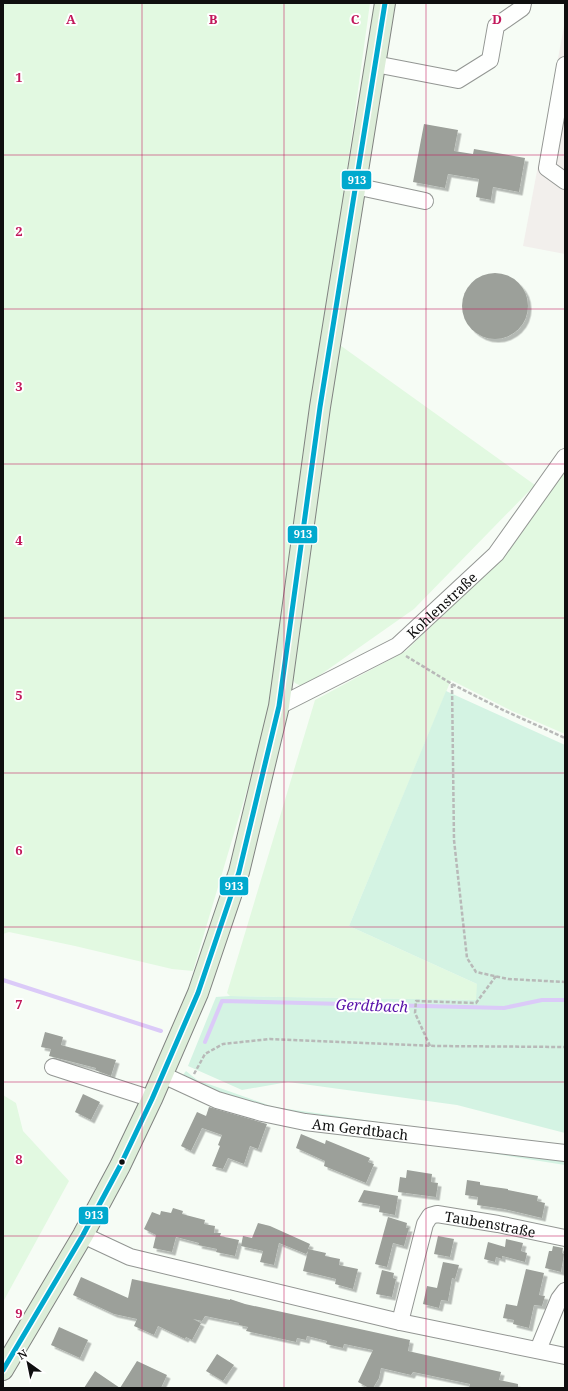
<svg xmlns="http://www.w3.org/2000/svg" width="568" height="1391" viewBox="0 0 568 1391" font-family="'Noto Serif',serif">
<style>
.industrial{fill:#f2efec}
.farmland{fill:#e2f9e1}
.green{fill:#d4f3e3}
.lines{fill:none;stroke-linecap:round;stroke-linejoin:round}
.stream{stroke:#dbcaf8;stroke-width:4}
.building{fill:#9ca09a;filter:url(#shadow)}
.minor-casing{stroke:#939693;stroke-width:18}
.major-casing{stroke:#808380;stroke-width:22}
.path{stroke:#b8b9b8;stroke-width:2.5;stroke-dasharray:4 2;stroke-linecap:butt}
.minor{stroke:#fefffe;stroke-width:16}
.major{stroke:#ddeed9;stroke-width:20}
.bus-1-casing{stroke:#fff;stroke-width:8}
.bus-1{stroke:#00a9ce;stroke-width:5}
.grid{fill:none;stroke:#c2185b;stroke-width:1;stroke-opacity:0.55}
.bus-dot{fill:#0f0f0f;stroke:#fff;stroke-width:1.5}
.labels{text-anchor:middle;dominant-baseline:central;stroke-width:4;stroke-linejoin:round;paint-order:stroke}
.street-label{font-size:14px;fill:#0f0f0f;stroke:#fff}
.water-label{font-size:15px;font-style:italic;fill:#5911a9;stroke:#fff}
.grid-label{font-size:13px;text-anchor:middle;font-weight:bold;fill:#c2185b;stroke:#fff;stroke-width:4;stroke-linejoin:round;paint-order:stroke}
.line-badge{stroke:#fff;stroke-width:1.5}
.badge-label{font-size:11px;text-anchor:middle;font-weight:bold;fill:#fff}
</style>
<defs>
<filter id="shadow"><feDropShadow dx="3.5" dy="3.5" stdDeviation="0" flood-color="#0004"/></filter>
</defs>
<rect width="100%" height="100%" fill="#f6fcf5"/>
<!-- industrial -->
<polygon class="industrial" points="565,21 565,254 523,246"/>
<!-- farmland -->
<g class="farmland">
<polygon points="3,3 370,3 274,699 193,971 172,969 75,946 9,932 3,934"/>
<polygon points="337,343 535,485 414,609 303,687 295,683 290,676"/>
<polygon points="565,467 565,734 512,711 451,680 349,926 477,984 477,1000 230,996 227,993 315,700 406,651 502,554"/>
<polygon points="3,1095 16,1103 23,1131 69,1181 3,1302"/>
</g>
<!-- green -->
<g class="green">
<polygon points="446,691 565,745 565,1133 457,1105 288,1082 242,1090 188,1066 216,997 230,996 476,1000 477,984 349,926"/>
<polygon points="186,1071 197,1080 274,1107 565,1149 309,1118 220,1095 186,1077 183,1075"/>
<polygon points="390,1137 565,1157 565,1165"/>
</g>
<g class="lines">
<!-- stream -->
<g class="stream">
<polyline points="3,980 161,1031"/>
<polyline points="205,1042 222,1001 504,1008 542,1000 565,1000"/>
</g>
</g>
<!-- building -->
<g class="building">
<polygon points="424,124 458,130 454,151 473,154 474,149 525,158 519,192 493,187 491,200 476,197 479,179 448,174 445,188 413,182"/>
<circle cx="495" cy="306" r="33"/>
<polygon points="45,1032 63,1037 61,1045 116,1060 111,1076 95,1070 96,1068 49,1056 51,1049 41,1047"/>
<polygon points="83,1094 100,1102 91,1120 75,1112"/>
<polygon points="209,1107 267,1124 258,1149 250,1146 244,1164 228,1158 223,1169 212,1166 220,1146 218,1145 222,1135 202,1128 191,1151 181,1146 197,1112 206,1116"/>
<polygon points="301,1134 325,1144 326,1140 370,1158 368,1162 374,1164 366,1183 324,1166 325,1161 296,1148"/>
<polygon points="407,1170 432,1174 431,1182 438,1183 436,1197 398,1192 400,1177 406,1178"/>
<polygon points="467,1180 480,1182 480,1185 508,1189 508,1190 538,1196 537,1201 545,1203 542,1218 504,1209 477,1205 478,1197 465,1195"/>
<polygon points="364,1190 398,1196 395,1215 379,1212 380,1206 358,1202"/>
<polygon points="173,1208 183,1211 182,1214 205,1220 204,1224 215,1226 214,1233 221,1233 220,1236 239,1240 235,1256 216,1252 217,1249 198,1245 199,1243 176,1237 172,1252 153,1248 156,1235 144,1229 152,1212 160,1215 161,1211 171,1213"/>
<polygon points="388,1217 407,1223 406,1228 409,1228 404,1246 393,1243 387,1267 375,1264"/>
<polygon points="258,1223 270,1226 310,1244 308,1249 326,1253 325,1256 340,1259 339,1265 358,1269 353,1289 335,1284 336,1279 303,1271 308,1251 306,1254 279,1243 274,1265 260,1262 263,1251 241,1246 243,1236 252,1238"/>
<polygon points="438,1236 454,1239 450,1257 434,1254"/>
<polygon points="506,1239 523,1243 521,1251 527,1253 525,1262 502,1256 502,1259 496,1257 495,1262 484,1259 488,1242 505,1247"/>
<polygon points="553,1246 563,1248 562,1253 564,1254 561,1272 545,1268 549,1251 552,1251"/>
<polygon points="443,1262 459,1265 455,1279 452,1278 448,1301 441,1300 439,1308 423,1304 427,1286 437,1288"/>
<polygon points="526,1269 544,1273 539,1295 545,1296 542,1306 534,1305 529,1328 513,1324 514,1320 503,1318 506,1304 517,1306"/>
<polygon points="382,1270 394,1273 393,1278 396,1279 392,1297 376,1294"/>
<polygon points="81,1277 128,1298 132,1279 230,1300 230,1299 245,1304 410,1340 408,1351 501,1372 499,1380 518,1384 518,1388 469,1388 470,1384 413,1372 411,1375 381,1368 379,1378 373,1388 369,1388 358,1382 373,1350 344,1344 343,1348 326,1344 327,1341 307,1336 306,1340 297,1338 296,1342 246,1331 248,1327 239,1325 239,1323 205,1316 202,1321 193,1319 201,1323 192,1340 186,1337 185,1339 158,1326 154,1335 134,1326 137,1319 114,1314 73,1295"/>
<polygon points="59,1327 88,1340 80,1358 51,1345"/>
<polygon points="217,1354 234,1365 223,1381 206,1371"/>
<polygon points="137,1361 167,1375 161,1388 84,1388 95,1371 120,1388"/>
</g>
<g class="lines">
<defs>
<g id="minor">
<polyline points="375,64 458,80 490,60 496,26 522,8 523,3"/>
<polyline points="565,65 547,168 565,181"/>
<polyline points="355,186 425,201"/>
<path id="s1" d="M279 706 397 646 496 554 565 457"/>
<polyline points="53,1067 152,1099"/>
<path id="s2" d="M163 1075 217 1100 262 1113 305 1122 565 1153"/>
<polyline points="83,1235 130,1257 400,1322 565,1356"/>
<path id="s3" d="M400 1322 425 1224 430 1216 437 1214 498 1224 565 1238"/>
<polyline points="538,1350 559,1299 565,1291"/>
</g>
<polyline id="major" points="3,1370 83,1235 120,1166 152,1099 198,993 239,872 279,706 320,407 385,3"/>
</defs>
<!-- minor casing -->
<use href="#minor" class="minor-casing"/>
<!-- major casing -->
<use href="#major" class="major-casing"/>
<!-- path -->
<g class="path">
<polyline points="406,656 452,684 503,710 565,738"/>
<polyline points="452,684 454,840 467,958 476,972 508,979 565,982"/>
<polyline points="430,1046 415,1013 416,1001 476,1003 496,976"/>
<polyline points="194,1074 205,1054 223,1044 270,1039 435,1046 565,1047"/>
</g>
<!-- minor -->
<use href="#minor" class="minor"/>
<!-- major -->
<use href="#major" class="major"/>
<defs>
<polyline id="bus-1" points="3,1370 83,1235 120,1166 152,1099 198,993 239,872 279,706 320,407 385,3"/>
</defs>
<!-- bus-1 casing -->
<use href="#bus-1" class="bus-1-casing"/>
<!-- bus-1 -->
<use href="#bus-1" class="bus-1"/>
</g>
<!-- grid -->
<path class="grid" d="M142 3V1388M284 3V1388M426 3V1388M3 155H565M3 309H565M3 464H565M3 618H565M3 773H565M3 927H565M3 1082H565M3 1236H565"/>
<!-- markers -->
<circle class="bus-dot" cx="122" cy="1162" r="3.5"/>
<g class="labels">
<!-- street labels -->
<g class="street-label">
<text stroke="none"><textPath href="#s1" startOffset="193">Kohlenstraße</textPath></text>
<text stroke="none"><textPath href="#s2" startOffset="206">Am Gerdtbach</textPath></text>
<text stroke="none"><textPath href="#s3" startOffset="172">Taubenstraße</textPath></text>
</g>
<!-- water labels -->
<g class="water-label">
<text transform="translate(372 1005) rotate(2)">Gerdtbach</text>
</g>
</g>
<g class="grid-label">
<text x="71" y="24">A</text>
<text x="213" y="24">B</text>
<text x="355" y="24">C</text>
<text x="497" y="24">D</text>
<text x="19" y="82">1</text>
<text x="19" y="236">2</text>
<text x="19" y="391">3</text>
<text x="19" y="545">4</text>
<text x="19" y="700">5</text>
<text x="19" y="855">6</text>
<text x="19" y="1009">7</text>
<text x="19" y="1164">8</text>
<text x="19" y="1318">9</text>
</g>
<g class="line-badge">
<rect x="341" y="170" width="31" height="20" rx="4" fill="#00a9ce"/>
<rect x="287" y="525" width="31" height="19" rx="4" fill="#00a9ce"/>
<rect x="219" y="876" width="30" height="20" rx="4" fill="#00a9ce"/>
<rect x="78" y="1206" width="31" height="19" rx="4" fill="#00a9ce"/>
</g>
<g class="badge-label">
<text x="357" y="184">913</text>
<text x="303" y="538">913</text>
<text x="234" y="890">913</text>
<text x="94" y="1219">913</text>
</g>
<!-- border -->
<rect width="568" height="1391" fill="none" stroke="#0f0f0f" stroke-width="8"/>
<!-- north arrow -->
<g transform="translate(28 1363) rotate(327)" stroke="#ffffff" stroke-width="3" paint-order="stroke">
<path d="M0-3L7 15L0 10L-7 15Z" fill="#0f0f0f"/>
<text y="-6" font-size="11" font-weight="bold" text-anchor="middle" fill="#0f0f0f">N</text>
</g>
</svg>
